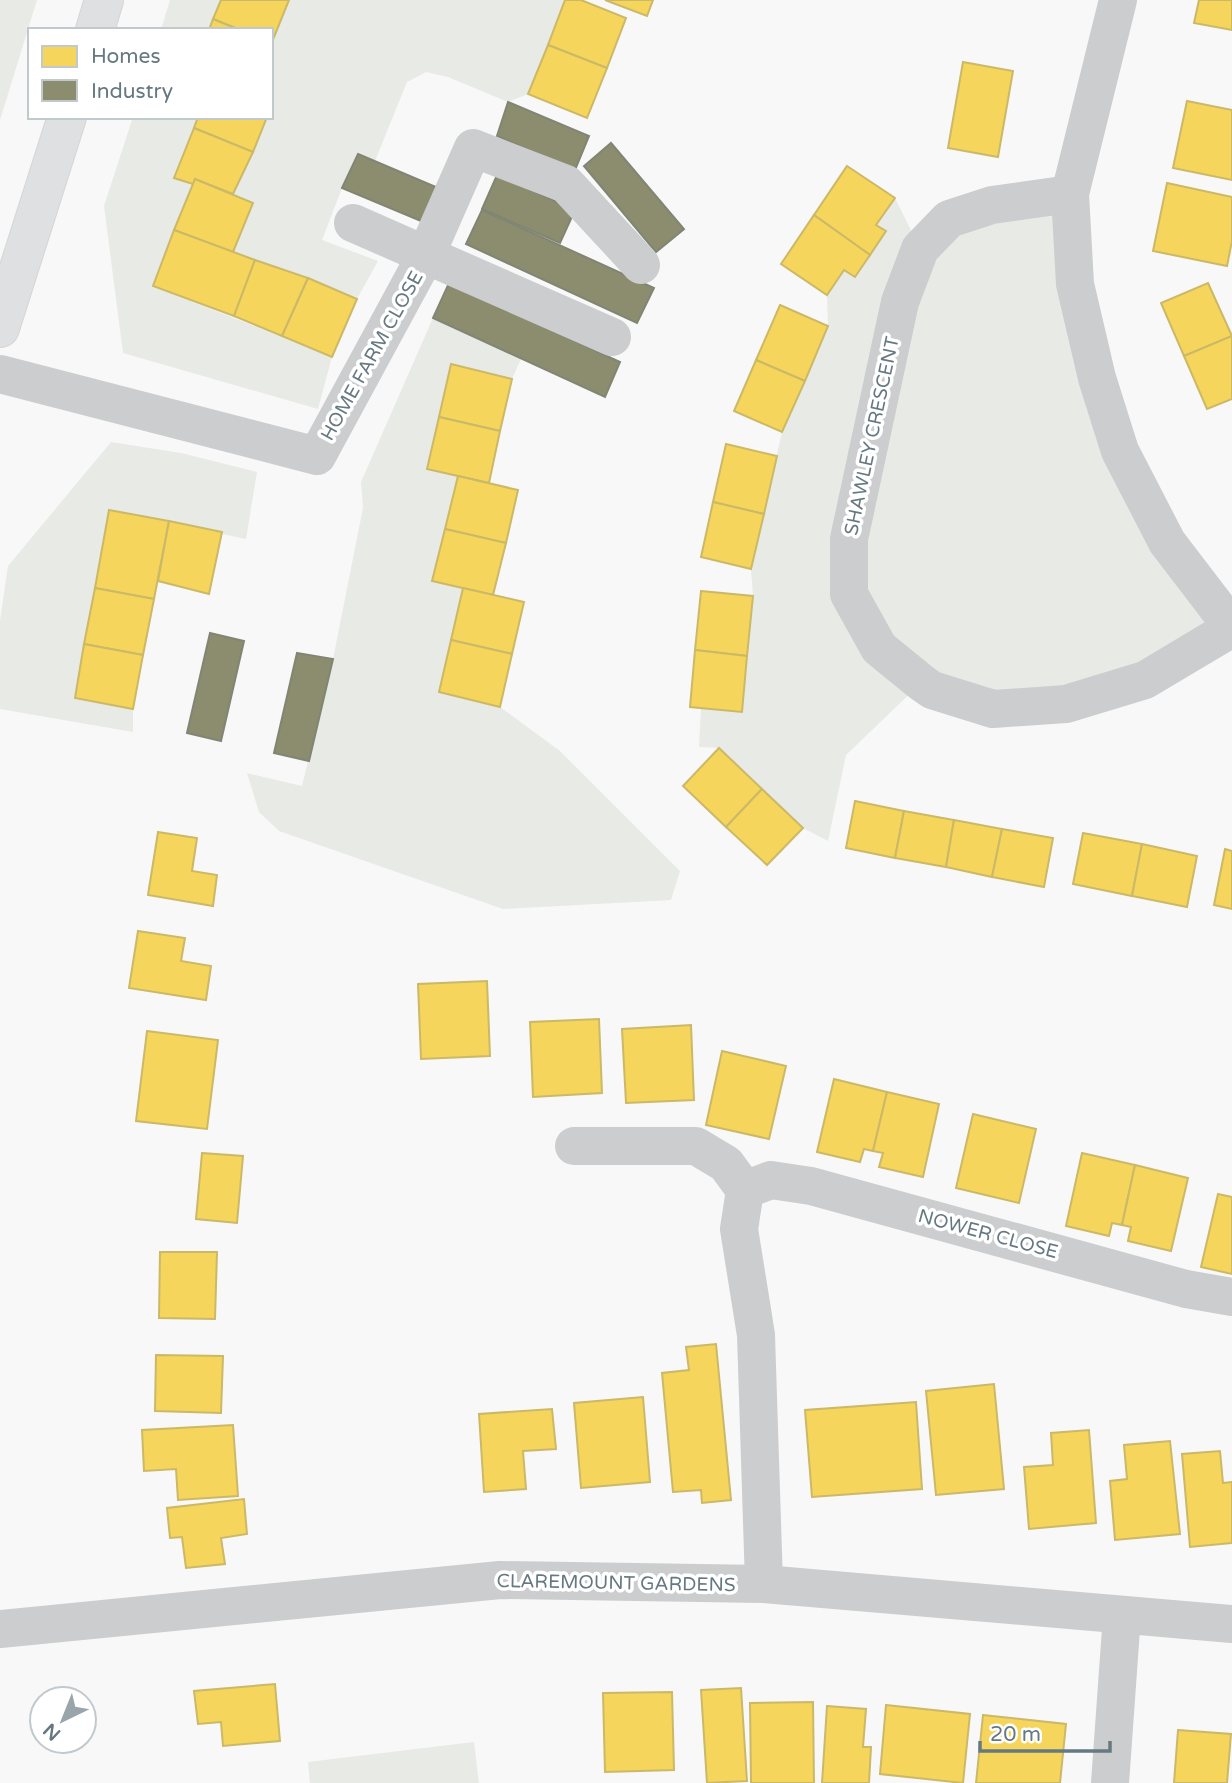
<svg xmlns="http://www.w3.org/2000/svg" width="1232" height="1783" viewBox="0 0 1232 1783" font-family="'Varela Round',sans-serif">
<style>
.green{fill:#e8eae5}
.homes{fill:#f6d55c;stroke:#cbb967;stroke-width:2}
.industry{fill:#8c8c6e;stroke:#818674;stroke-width:2}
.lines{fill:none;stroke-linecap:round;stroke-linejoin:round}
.highway-casing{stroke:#d4d5d5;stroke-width:40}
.minor{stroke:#cbcdce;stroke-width:38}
.highway{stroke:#dfe0e1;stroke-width:38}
.labels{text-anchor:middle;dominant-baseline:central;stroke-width:7;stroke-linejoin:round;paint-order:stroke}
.street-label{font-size:19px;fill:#667981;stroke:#fff}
</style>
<rect width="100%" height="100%" fill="#f8f8f8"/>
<!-- green -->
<g class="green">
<polygon points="0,0 37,0 0,120"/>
<polygon points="170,0 221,0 209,30 161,30"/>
<polygon points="289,0 565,0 528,94 508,102 448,77 426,72 407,82 375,161 358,155 342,188 322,240 378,261 357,299 233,252 253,203 233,194 266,117 271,117 271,45"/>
<polygon points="133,117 199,117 174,178 193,184 153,286 332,357 318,409 123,353 104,206"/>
<polygon points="1070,194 1097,378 1232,627 1066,704 921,683 846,755 828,841 803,828 719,748 699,747 701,708 742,711 753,596 751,569 782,432 828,326 827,295 844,270 855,277 886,231 876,225 895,198 920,248"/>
<polygon points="433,318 521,359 512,379 451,365 427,469 458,476 432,580 463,588 439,692 500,707 560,751 680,871 671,900 503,909 279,831 259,812 247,773 302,786 333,659 363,508 361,482"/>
<polygon points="111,442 181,453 257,472 246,539 109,510 75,698 133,709 133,732 0,709 0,621 8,566"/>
<polygon points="474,1742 479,1783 310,1783 308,1762"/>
</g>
<!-- homes -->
<g class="homes">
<polygon points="221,0 289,0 272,42 271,30 240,30 213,19"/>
<polygon points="565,0 581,0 626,18 607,68 548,45"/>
<polygon points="605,0 653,0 647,16"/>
<polygon points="1199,0 1232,0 1232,30 1194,23"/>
<polygon points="213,19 240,30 209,30"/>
<polygon points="548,45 607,68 587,118 528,94"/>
<polygon points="963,62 1013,71 998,157 948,148"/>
<polygon points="1187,101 1232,110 1232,180 1173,168"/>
<polygon points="198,117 267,117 253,152 194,128"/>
<polygon points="194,128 253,152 233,194 195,179 193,184 174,178"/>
<polygon points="847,166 895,198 876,225 886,231 870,255 814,215"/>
<polygon points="195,179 253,203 233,252 174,230"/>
<polygon points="1167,183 1232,197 1232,241 1227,266 1153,251"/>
<polygon points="814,215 870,255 855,277 844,270 827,295 781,264"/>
<polygon points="174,230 255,260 234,316 153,286"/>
<polygon points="255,260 308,278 282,336 234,316"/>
<polygon points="308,278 357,299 332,357 282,336"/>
<polygon points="1208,283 1232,336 1184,356 1161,303"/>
<polygon points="780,305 828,326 805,381 756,360"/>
<polygon points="1232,336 1232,399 1207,409 1184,356"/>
<polygon points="756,360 805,381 782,432 734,411"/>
<polygon points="451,364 512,379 500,431 439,417"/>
<polygon points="439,417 500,431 489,483 427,469"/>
<polygon points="726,444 777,456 764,514 713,502"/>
<polygon points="458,476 518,490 506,543 445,529"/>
<polygon points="713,502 764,514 751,569 701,557"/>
<polygon points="109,510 169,521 154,599 95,588"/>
<polygon points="169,521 222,532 209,594 158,581"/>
<polygon points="445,529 506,543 493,595 432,581"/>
<polygon points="95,588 154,599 143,655 84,644"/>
<polygon points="463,588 524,602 512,654 451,640"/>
<polygon points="701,591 753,596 747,656 695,650"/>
<polygon points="451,640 512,654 500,707 439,692"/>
<polygon points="84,644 143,655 133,709 75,698"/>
<polygon points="695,650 747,656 742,712 690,707"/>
<polygon points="719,748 762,789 726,827 683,786"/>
<polygon points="762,789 803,828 767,865 726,827"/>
<polygon points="855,801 904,811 895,858 846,848"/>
<polygon points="904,811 954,820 946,867 895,858"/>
<polygon points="954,820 1002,829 992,877 946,867"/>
<polygon points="1002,829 1053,838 1044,887 992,877"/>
<polygon points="158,832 197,838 192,871 217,875 213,906 148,895"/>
<polygon points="1083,833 1142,844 1132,896 1073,884"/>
<polygon points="1142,844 1197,856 1187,907 1132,896"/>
<polygon points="1225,849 1232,851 1232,909 1214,905"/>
<polygon points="138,931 185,938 181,961 211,966 206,1000 129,988"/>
<polygon points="487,981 490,1056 421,1059 418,984"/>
<polygon points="599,1019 602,1093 533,1097 530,1022"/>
<polygon points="691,1025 694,1100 626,1103 622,1029"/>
<polygon points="147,1031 218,1040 207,1129 136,1121"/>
<polygon points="722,1051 786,1066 769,1139 706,1125"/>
<polygon points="834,1079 887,1092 873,1151 864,1149 860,1162 817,1152"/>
<polygon points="887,1092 939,1104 923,1177 879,1167 883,1153 873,1151"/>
<polygon points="973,1114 1036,1129 1019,1203 956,1188"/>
<polygon points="202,1153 243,1156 237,1223 196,1219"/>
<polygon points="1082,1153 1135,1165 1122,1225 1112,1223 1109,1236 1066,1226"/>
<polygon points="1135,1165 1188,1178 1171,1251 1128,1241 1131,1227 1122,1225"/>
<polygon points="1218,1194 1232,1197 1232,1274 1201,1267"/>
<polygon points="160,1252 217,1252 215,1319 159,1318"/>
<polygon points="716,1344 731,1500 702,1503 701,1490 673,1492 662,1373 689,1370 686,1347"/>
<polygon points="156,1355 223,1356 221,1413 155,1411"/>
<polygon points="994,1384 1004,1489 936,1495 926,1391"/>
<polygon points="643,1397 650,1482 581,1488 574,1403"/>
<polygon points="916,1402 922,1489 812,1497 805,1410"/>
<polygon points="552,1409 556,1449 523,1451 526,1489 484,1492 479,1414"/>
<polygon points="233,1425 238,1496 178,1500 176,1469 144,1471 142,1430"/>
<polygon points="1089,1430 1096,1523 1029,1529 1024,1467 1053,1465 1051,1433"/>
<polygon points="1170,1441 1180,1534 1115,1540 1110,1481 1127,1479 1124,1445"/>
<polygon points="1220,1451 1223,1483 1232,1482 1232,1543 1190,1547 1182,1454"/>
<polygon points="244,1499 247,1534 221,1538 225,1564 186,1568 182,1537 170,1538 167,1508"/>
<polygon points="275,1684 280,1741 223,1746 221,1722 198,1724 194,1691"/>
<polygon points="741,1688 747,1781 707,1783 701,1690"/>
<polygon points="672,1692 674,1770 605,1772 603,1693"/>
<polygon points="813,1702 814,1783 751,1783 750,1703"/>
<polygon points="886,1705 970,1714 963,1783 880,1774"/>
<polygon points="827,1706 866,1709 863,1747 871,1747 869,1783 822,1783"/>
<polygon points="983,1715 1066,1724 1060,1783 976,1783"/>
<polygon points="1178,1730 1231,1734 1227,1783 1174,1783"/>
</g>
<!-- industry -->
<g class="industry">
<polygon points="508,102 589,136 575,170 497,136"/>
<polygon points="611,143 684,229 656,252 584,166"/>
<polygon points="358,154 443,190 428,224 342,188"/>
<polygon points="497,175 575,210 560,243 482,209"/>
<polygon points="482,210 654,288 637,323 466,244"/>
<polygon points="449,283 620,362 605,397 433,318"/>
<polygon points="210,633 244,641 221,741 187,733"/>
<polygon points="297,653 333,659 309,761 274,753"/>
</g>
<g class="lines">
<defs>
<g id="highway">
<polyline points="95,30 104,0"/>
<polyline points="0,328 67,117"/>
</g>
</defs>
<!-- highway casing -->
<use href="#highway" class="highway-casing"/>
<!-- minor -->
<g class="minor">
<polyline points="1118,0 1070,194 1075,284 1097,378 1120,451 1167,542 1232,627"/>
<polyline points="1070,194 992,205 949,219 920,249 900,302 849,539 849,594 879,648 922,683 932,690 993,709 1066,704 1145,680 1232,628"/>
<polyline points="353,223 612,337"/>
<polyline points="0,374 317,456 426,255 473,148 566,184 641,265"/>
<polyline points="574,1146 696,1146 726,1164 745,1190"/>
<polyline points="764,1584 756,1335 739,1229 745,1190 771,1180 811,1186 1186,1289 1232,1297"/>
<polyline points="0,1629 500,1580 764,1584 1232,1624"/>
<polyline points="1110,1783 1122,1615"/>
</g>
<!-- highway -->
<use href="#highway" class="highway"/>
</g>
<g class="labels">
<!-- street labels -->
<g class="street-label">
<text transform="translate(372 356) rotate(-61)">HOME FARM CLOSE</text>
<text transform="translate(872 436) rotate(-78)">SHAWLEY CRESCENT</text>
<text transform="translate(988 1234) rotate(15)">NOWER CLOSE</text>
<text transform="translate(616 1583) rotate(1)">CLAREMOUNT GARDENS</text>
</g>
</g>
<!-- legend -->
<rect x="28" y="28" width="245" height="91" fill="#ffffff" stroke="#c2c9cd" stroke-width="2"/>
<rect x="42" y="46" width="35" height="21" fill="#f6d55c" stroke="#c2c9cd" stroke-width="2"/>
<text x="91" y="63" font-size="21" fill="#667981">Homes</text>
<rect x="42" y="80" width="35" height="21" fill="#8c8c6e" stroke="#c2c9cd" stroke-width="2"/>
<text x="91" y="98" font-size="21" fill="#667981">Industry</text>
<!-- north arrow -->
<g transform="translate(63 1720) rotate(223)"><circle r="33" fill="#ffffff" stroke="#c2c9cd" stroke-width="2"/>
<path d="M0-5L12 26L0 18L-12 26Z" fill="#99a5ab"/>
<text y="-10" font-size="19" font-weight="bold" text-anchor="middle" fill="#667981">N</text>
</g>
<!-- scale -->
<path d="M980 1741v10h130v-10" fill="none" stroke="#667981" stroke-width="3.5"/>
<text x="990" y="1741" font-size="21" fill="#667981" stroke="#ffffff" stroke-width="5" paint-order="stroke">20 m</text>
</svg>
